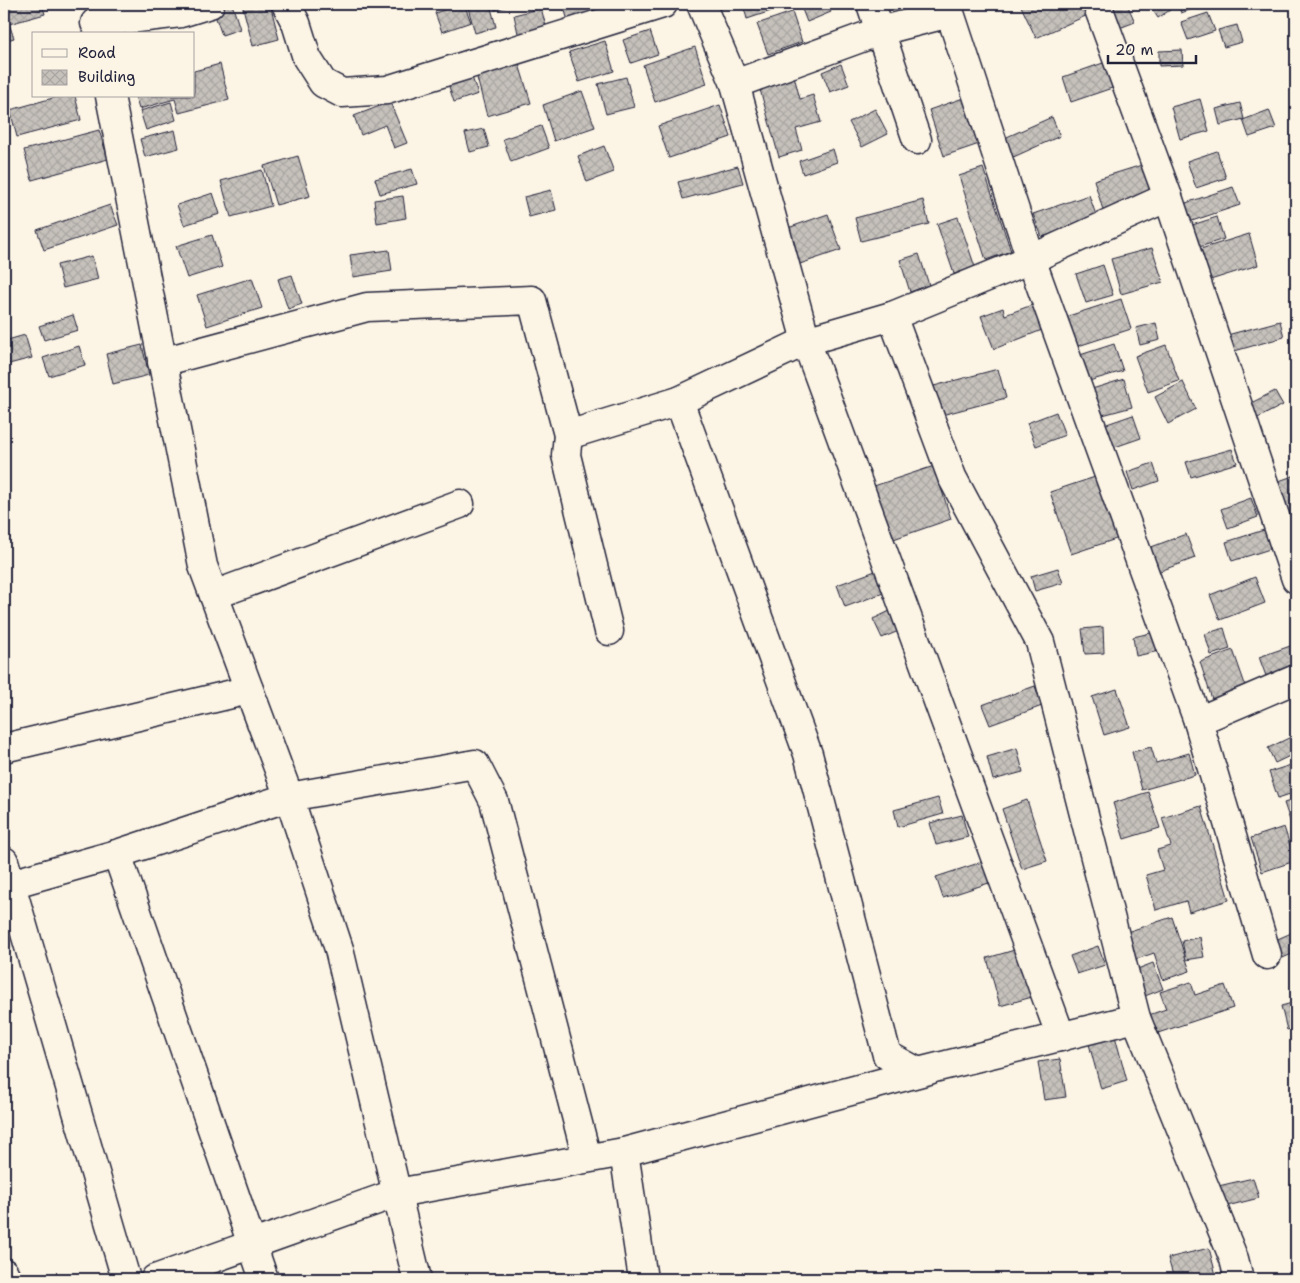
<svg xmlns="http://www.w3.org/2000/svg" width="1300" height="1283" viewBox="0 0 1300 1283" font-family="'Shantell Sans',sans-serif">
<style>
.building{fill:url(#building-cross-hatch);stroke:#22223b}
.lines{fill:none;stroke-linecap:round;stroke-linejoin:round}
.minor-casing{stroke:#22223b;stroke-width:31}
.minor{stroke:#fcf5e5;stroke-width:28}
</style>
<defs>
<pattern id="building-cross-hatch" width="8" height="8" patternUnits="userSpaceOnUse" patternTransform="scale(1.25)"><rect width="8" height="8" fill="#c6c1bb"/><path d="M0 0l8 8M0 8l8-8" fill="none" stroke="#aaa6a2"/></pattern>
</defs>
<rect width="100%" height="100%" fill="#fcf5e5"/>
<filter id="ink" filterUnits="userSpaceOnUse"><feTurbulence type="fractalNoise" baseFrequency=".02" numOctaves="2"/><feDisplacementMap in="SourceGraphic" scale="10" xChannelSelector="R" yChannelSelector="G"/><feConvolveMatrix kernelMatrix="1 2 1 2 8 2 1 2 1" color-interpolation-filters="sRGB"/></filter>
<g filter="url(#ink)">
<!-- building -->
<g class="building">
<polygon points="4,4 42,4 45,14 9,24 14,38 4,41"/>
<polygon points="222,4 232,4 240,29 222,35 212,7"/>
<polygon points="242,4 270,4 279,39 253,46"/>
<polygon points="461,4 464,4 471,22 442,32 435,13"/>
<polygon points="467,4 490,4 496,27 475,33"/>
<polygon points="493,4 514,4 495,10"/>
<polygon points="563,4 599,4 601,9 568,21"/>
<polygon points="743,4 769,4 771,11 747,19"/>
<polygon points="800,4 827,4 831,12 807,22"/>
<polygon points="1020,4 1085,4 1090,14 1036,38"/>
<polygon points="1122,4 1127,4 1135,22 1117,29 1109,9"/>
<polygon points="1149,4 1166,4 1170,10 1158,18"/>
<polygon points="1178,4 1207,4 1181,13"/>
<polygon points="541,8 547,30 519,38 514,15"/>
<polygon points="792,12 802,42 768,54 757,24"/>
<polygon points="1208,13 1215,31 1188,40 1181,22"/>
<polygon points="1237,25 1242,42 1224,47 1218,30"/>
<polygon points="650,31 658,54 631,63 623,40"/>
<polygon points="605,41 614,71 579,82 569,52"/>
<polygon points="695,47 707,84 655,102 643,65"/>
<polygon points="1182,50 1183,65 1159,66 1159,51"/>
<polygon points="518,61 531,103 487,116 476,74"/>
<polygon points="1106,62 1115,87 1071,102 1063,77"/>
<polygon points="220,64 229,100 179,113 175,99 139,109 135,96 194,96 194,71"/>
<polygon points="841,64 849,85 830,92 822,72"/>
<polygon points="468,66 478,94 454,102 445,74"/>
<polygon points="794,76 800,99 813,95 821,122 796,129 802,150 779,157 759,86"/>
<polygon points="626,77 634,107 606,114 598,84"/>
<polygon points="582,91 595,127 554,141 543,105"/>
<polygon points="60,96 75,96 81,120 17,137 10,110"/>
<polygon points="969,96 985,142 944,156 929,110"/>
<polygon points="1200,99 1209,131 1180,139 1171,107"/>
<polygon points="171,102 176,120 146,130 140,111"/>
<polygon points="390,102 407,143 394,148 385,125 361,135 354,116"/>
<polygon points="1240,103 1244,119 1220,125 1216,109"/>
<polygon points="720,105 731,137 669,158 658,126"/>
<polygon points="875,109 888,134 862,147 849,122"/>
<polygon points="1269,110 1276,128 1249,137 1243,120"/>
<polygon points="1052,117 1060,136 1009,159 1000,140"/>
<polygon points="541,126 549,148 511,162 503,139"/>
<polygon points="484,129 489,147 470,152 465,133"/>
<polygon points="99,130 108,159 32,180 24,150"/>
<polygon points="175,130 179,148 145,157 140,139"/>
<polygon points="604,146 614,172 587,182 578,156"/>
<polygon points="833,149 837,162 803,174 799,161"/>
<polygon points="1217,151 1226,178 1196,188 1187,161"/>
<polygon points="298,156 310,196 276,205 264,166"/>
<polygon points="1145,164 1155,193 1103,210 1094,180"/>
<polygon points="738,166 743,183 683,199 678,182"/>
<polygon points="983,168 1011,251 986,260 959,176"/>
<polygon points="412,169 417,184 380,194 375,179"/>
<polygon points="262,170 271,206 231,217 221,181"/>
<polygon points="1233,187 1240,205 1186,223 1180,205"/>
<polygon points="551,190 556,210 529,217 524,197"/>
<polygon points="213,193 220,214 184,225 177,205"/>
<polygon points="1089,195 1097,218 1042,237 1033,214"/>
<polygon points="403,196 406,218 377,223 374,200"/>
<polygon points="923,200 929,224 861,241 855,218"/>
<polygon points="110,205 118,225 44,250 37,230"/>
<polygon points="828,214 841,250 794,266 782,230"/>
<polygon points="958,217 975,267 954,274 937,224"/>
<polygon points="1217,217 1224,239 1193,249 1186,227"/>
<polygon points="1249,234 1258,265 1204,282 1194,251"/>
<polygon points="212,235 222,267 187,278 176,246"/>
<polygon points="1152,248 1163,282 1121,294 1111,259"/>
<polygon points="389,250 392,271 353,277 350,255"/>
<polygon points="919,254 929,285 910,292 900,260"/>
<polygon points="92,256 98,279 63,288 57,265"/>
<polygon points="1103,265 1113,295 1086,303 1076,274"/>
<polygon points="292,275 302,304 288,309 278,279"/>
<polygon points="252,278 262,308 207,326 197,295"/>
<polygon points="1121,299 1131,329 1072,348 1062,318"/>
<polygon points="1032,305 1042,330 994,349 981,316 1003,308 1005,315"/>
<polygon points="73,315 78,330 44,340 39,326"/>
<polygon points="1280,321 1284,337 1231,352 1227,335"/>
<polygon points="1156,323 1160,340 1140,345 1136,328"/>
<polygon points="25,335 32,358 5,365 10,384 4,386 4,341"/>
<polygon points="1114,344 1123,371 1089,381 1080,355"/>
<polygon points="142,345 149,375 113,384 106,354"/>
<polygon points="1166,345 1179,381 1148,392 1135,356"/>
<polygon points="79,346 85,365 49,376 43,358"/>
<polygon points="998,369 1006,398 938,416 930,387"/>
<polygon points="1124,379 1132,407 1099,416 1092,389"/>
<polygon points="1183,382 1196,409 1168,424 1155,397"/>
<polygon points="1275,391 1283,405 1254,420 1247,405"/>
<polygon points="1056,412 1065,435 1036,446 1027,423"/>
<polygon points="1133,415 1141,438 1112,448 1104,425"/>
<polygon points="1232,449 1237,463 1191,477 1186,462"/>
<polygon points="1153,463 1159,481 1133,490 1127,472"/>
<polygon points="934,466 951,519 885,542 868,488"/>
<polygon points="1296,475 1296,515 1286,519 1273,483"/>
<polygon points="1098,476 1119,538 1071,554 1050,492"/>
<polygon points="1251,498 1258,517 1228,528 1221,509"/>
<polygon points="1267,529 1273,548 1232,561 1226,542"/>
<polygon points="1186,534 1195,558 1155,573 1146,549"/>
<polygon points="1058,568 1063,583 1035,591 1031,576"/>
<polygon points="878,570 886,592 845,607 837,585"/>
<polygon points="1255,577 1265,603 1220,620 1210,595"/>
<polygon points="892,610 901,630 882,638 873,619"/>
<polygon points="1103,627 1104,653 1085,654 1082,629"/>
<polygon points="1224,628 1230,649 1211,655 1205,634"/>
<polygon points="1155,632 1159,651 1136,656 1133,637"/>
<polygon points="1296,644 1296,665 1266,676 1259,657"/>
<polygon points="1233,650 1247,690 1213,702 1200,662"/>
<polygon points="1035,686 1042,706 990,725 982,705"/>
<polygon points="1117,689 1130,727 1104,735 1092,697"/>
<polygon points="1291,737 1296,748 1296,753 1275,763 1268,748"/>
<polygon points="1151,747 1156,763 1189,753 1195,775 1142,790 1132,752"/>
<polygon points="1017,748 1023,772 993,780 987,757"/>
<polygon points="1294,764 1296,771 1296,792 1278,798 1269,772"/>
<polygon points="1148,792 1160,828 1124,839 1113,803"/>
<polygon points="938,798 943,814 898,827 894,810"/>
<polygon points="1296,799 1296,838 1284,803"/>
<polygon points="1027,800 1047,861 1022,869 1002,809"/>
<polygon points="1201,806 1229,900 1189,912 1186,901 1156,910 1146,875 1163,870 1157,850 1171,846 1162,818"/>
<polygon points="962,815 968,837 936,845 930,823"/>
<polygon points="1284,827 1295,861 1262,872 1251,838"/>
<polygon points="988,860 995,881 943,898 936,877"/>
<polygon points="1172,917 1190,971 1163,980 1154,953 1128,962 1118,935"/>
<polygon points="1296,931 1296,952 1274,962 1266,944"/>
<polygon points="1200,937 1204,957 1186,960 1182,941"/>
<polygon points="1098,946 1105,965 1077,974 1070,956"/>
<polygon points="1018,949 1032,997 1000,1006 987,958"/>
<polygon points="1153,963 1163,989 1137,999 1127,973"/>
<polygon points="1191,982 1195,995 1225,985 1233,1008 1149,1036 1143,1017 1166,1009 1160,992"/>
<polygon points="1296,1002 1296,1027 1287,1030 1281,1006"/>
<polygon points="1115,1036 1127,1081 1101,1089 1089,1044"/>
<polygon points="1060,1059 1066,1097 1044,1100 1038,1062"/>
<polygon points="1253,1178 1259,1198 1219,1208 1214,1187"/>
<polygon points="1209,1248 1217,1279 1174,1279 1168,1258"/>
</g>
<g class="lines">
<defs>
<g id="minor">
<polyline points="286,4 296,23 307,58 323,83 342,93 387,90 663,4"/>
<polyline points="701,4 735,84 806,341 1061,1037"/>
<polyline points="871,4 880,31 950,13 1031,259 1198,721 1267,955"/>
<polyline points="1097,4 1168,197 1296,579"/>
<polyline points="95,23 181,13 210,4"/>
<polyline points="735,84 880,31 917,140"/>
<polyline points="110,96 203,566 289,797 339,949 417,1279"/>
<polyline points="892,316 952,477 1040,642 1136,1018 1234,1259 1239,1279"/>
<polyline points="162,362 367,307 532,300 568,435 566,455 609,631"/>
<polyline points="679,401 808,754 887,1055 918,1072 1136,1018"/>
<polyline points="568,435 679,401 806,341 892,316 1031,259 1168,197"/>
<polyline points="214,595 460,504"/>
<polyline points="1198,721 1296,679"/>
<polyline points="4,748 249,690"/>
<polyline points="117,854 264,1279"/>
<polyline points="4,861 126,1279"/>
<polyline points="11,884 117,854 289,797 475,764 494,801 587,1158"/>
<polyline points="624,1152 929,1070"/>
<polyline points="4,1273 7,1279"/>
<polyline points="155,1279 397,1193 624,1152 643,1279"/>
</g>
</defs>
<!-- minor casing -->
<use href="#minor" class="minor-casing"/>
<!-- minor -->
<use href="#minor" class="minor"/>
</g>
</g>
<!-- margin -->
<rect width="1300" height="1283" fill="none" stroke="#fcf5e5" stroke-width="20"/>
<rect x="10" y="10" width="1280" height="1263" fill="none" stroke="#22223b" stroke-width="2" filter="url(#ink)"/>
<!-- legend -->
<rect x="32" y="32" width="162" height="65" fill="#fcf5e5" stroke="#a5a1a1"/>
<rect x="42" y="49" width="25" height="8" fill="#fcf5e5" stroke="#a5a1a1"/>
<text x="78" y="58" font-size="15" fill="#22223b">Road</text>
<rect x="42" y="70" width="25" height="15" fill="url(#building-cross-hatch)" stroke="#a5a1a1"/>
<text x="78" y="82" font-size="15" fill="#22223b">Building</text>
<!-- scale -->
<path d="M1108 55v8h88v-8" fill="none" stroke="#22223b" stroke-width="2.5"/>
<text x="1115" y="55" font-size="15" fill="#22223b" stroke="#fcf5e5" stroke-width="4" paint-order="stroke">20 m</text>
</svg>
